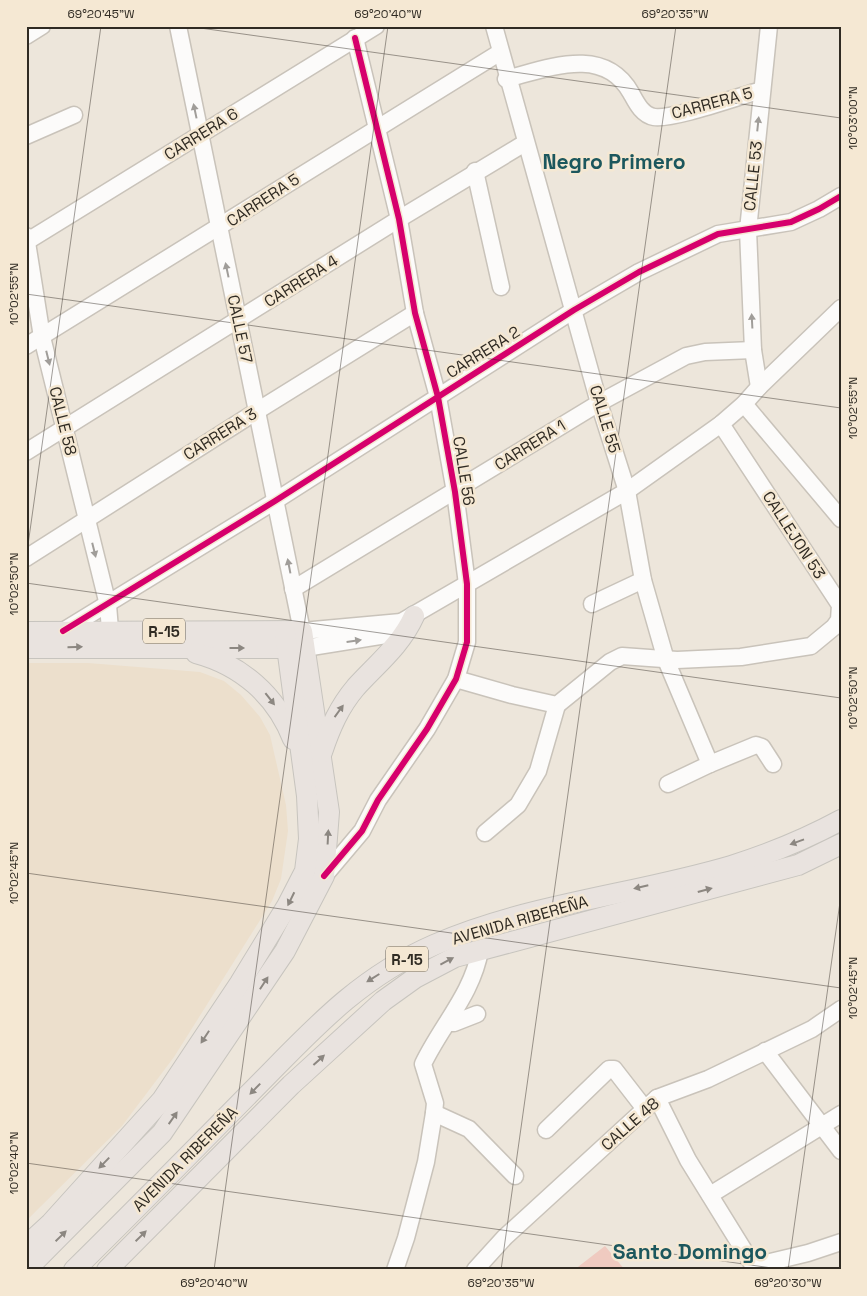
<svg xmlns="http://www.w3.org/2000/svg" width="867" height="1296" viewBox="0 0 867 1296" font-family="'Space Grotesk',sans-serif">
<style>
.built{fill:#ecdfcc}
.green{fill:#efcac0}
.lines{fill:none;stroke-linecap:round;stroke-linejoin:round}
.minor-casing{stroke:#c9c3ba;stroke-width:19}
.major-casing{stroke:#c7c4be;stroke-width:22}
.minor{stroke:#fcfbfa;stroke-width:16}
.major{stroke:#e9e3df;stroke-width:20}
.cycleway-casing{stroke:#f5e8d3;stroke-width:9}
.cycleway{stroke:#d6006c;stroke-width:6}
.oneway{fill:#a09d99}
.oneway2{fill:#8c8781}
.ticks{fill:none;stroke:#302b23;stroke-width:1;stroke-opacity:0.45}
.labels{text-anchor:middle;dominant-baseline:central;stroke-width:5;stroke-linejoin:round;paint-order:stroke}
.shield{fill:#f5e8d3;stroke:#6b6458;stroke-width:1}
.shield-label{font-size:15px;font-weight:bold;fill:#302b23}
.street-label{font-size:16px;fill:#302b23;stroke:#f5e8d3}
.district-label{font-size:21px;font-weight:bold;fill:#1c575d;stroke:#f5e8d3}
.neatline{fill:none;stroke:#302b23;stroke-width:2}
.ticks-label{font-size:12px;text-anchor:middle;fill:#302b23}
</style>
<rect width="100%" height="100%" fill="#ede6db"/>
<!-- built -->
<polygon class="built" points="26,663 88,663 200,672 224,681 241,695 260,717 270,735 286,805 288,831 281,879 272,901 174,1057 122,1126 26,1221"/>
<!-- green -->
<polygon class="green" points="605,1246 625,1270 574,1270"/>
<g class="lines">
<defs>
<g id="minor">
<polyline points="178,26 302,631 401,622 394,631 386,635 305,648"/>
<polyline points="494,26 599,403 627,491 643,580 666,660 710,764 668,784"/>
<polyline points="26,36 42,26"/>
<path d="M506 79C549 68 604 45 631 93 636 102 642 115 654 117 674 120 739 96 762 90"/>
<polyline points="26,136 74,115"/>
<polyline points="475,171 501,287"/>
<polyline points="26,236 42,337 108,605 111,642"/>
<polyline points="26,242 376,26"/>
<polyline points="26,346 499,53"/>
<polyline points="759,387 753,350 748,230 769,26"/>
<polyline points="744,404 841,519"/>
<polyline points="26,452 399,219 525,143"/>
<polyline points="26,558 257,411 415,313"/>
<polyline points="293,589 599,403 686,356 705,352 753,350"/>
<polyline points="592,604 643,580"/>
<polyline points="403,621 627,491 721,424 744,404 759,387 841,308"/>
<polyline points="63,631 275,501 574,310 639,272 718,234 791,222 819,209 841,196"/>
<polyline points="456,679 512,695 557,705 610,662 622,656 677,660 741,657 811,646 834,627 839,620 840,605 721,424"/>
<polyline points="710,764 756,745 762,747 773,764"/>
<polyline points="485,833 518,805 538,771 557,705"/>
<polyline points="324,876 362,831 378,800 427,729 456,679 467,642 467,584 455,492 438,397 415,313 399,219 355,38"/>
<polyline points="448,1023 454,1023 477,1014"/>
<polyline points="765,1051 841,1151"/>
<polyline points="657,1098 688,1160 756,1270"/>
<polyline points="434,1113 469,1129 515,1176"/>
<polyline points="546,1130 609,1069 614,1069 645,1109"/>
<polyline points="710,1195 841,1114"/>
<polyline points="754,1266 808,1253 841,1242"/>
<path d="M395 1270 406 1238 426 1162 434 1113 435 1103 423 1064C441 1026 473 993 480 950"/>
<polyline points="475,1270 505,1237 657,1098 708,1079 812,1029 841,1009"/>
</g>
<g id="major">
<polyline points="26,632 302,631 329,812 324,876 285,951 162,1133 26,1270"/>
<polyline points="26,648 301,648"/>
<path d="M196 653C241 665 276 695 293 739"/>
<path d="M322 752C330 728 339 707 356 687 377 664 401 645 414 616"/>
<polyline points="26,1246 51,1223 162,1100 240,983 287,906 305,871 309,839 307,796 285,632"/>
<path d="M74 1270C133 1212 191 1153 249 1094 308 1035 354 980 434 945 528 904 633 895 731 866 769 854 806 839 841 820"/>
<polyline points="107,1270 291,1085 383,1001 415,978 455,957 798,865 841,844"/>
</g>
</defs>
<!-- minor casing -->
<use href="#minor" class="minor-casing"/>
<!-- major casing -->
<use href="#major" class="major-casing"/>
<!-- minor -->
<use href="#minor" class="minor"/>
<!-- major -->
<use href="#major" class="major"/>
<defs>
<g id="cycleway">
<polyline points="63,631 275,501 574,310 639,272 718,234 791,222 819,209 841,196"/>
<polyline points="324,876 362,831 378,800 427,729 456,679 467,642 467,584 455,492 438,397 415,313 399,219 355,38"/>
</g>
</defs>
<!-- cycleway casing -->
<use href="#cycleway" class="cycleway-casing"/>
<!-- cycleway -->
<use href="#cycleway" class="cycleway"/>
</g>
<!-- one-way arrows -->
<defs><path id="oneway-solid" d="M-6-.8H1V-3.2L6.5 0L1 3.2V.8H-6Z" transform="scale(1.25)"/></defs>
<g class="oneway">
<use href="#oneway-solid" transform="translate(195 111) rotate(-102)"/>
<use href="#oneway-solid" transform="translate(758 124) rotate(-84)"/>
<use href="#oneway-solid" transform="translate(227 270) rotate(-102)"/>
<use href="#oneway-solid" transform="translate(752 321) rotate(-93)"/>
<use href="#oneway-solid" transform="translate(48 358) rotate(76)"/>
<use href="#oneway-solid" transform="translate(94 550) rotate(76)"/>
<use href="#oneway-solid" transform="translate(289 566) rotate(-101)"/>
<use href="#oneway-solid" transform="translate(354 641) rotate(-8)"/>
</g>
<g class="oneway2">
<use href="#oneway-solid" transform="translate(75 647) rotate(-1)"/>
<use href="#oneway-solid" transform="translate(237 648)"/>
<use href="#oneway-solid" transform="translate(270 699) rotate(52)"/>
<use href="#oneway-solid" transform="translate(339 711) rotate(-54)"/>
<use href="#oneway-solid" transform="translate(328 837) rotate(-87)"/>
<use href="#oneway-solid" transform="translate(797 842) rotate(160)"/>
<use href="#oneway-solid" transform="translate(641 887) rotate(167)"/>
<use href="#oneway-solid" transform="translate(705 890) rotate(-15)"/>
<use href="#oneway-solid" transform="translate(291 899) rotate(116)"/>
<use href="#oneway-solid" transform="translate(447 961) rotate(-28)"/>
<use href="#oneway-solid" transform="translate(373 978) rotate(148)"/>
<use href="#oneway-solid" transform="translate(264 983) rotate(-57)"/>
<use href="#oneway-solid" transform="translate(205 1037) rotate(123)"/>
<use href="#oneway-solid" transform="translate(319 1060) rotate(-42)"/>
<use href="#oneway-solid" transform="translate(255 1089) rotate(134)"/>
<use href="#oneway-solid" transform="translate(173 1118) rotate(-55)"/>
<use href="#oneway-solid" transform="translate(104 1163) rotate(134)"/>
<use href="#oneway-solid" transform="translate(61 1236) rotate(-44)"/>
<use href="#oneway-solid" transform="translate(141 1236) rotate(-44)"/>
</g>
<!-- ticks -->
<path class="ticks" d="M186 26 841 118M26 294 841 408M26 559 101 26M26 583 841 698M26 873 841 988M26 1163 786 1270M214 1270 388 26M501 1270 676 26M788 1270 841 895"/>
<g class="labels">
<!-- shield labels -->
<g class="shield">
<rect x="143" y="618.5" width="42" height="25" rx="4"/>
<rect x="386" y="946.5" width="42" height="25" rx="4"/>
</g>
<g class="shield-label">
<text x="164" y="631">R-15</text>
<text x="407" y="959">R-15</text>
</g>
<!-- street labels -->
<g class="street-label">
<text transform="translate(712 103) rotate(-15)">CARRERA 5</text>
<text transform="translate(201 134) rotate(-32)">CARRERA 6</text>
<text transform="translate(753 176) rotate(-84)">CALLE 53</text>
<text transform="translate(263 200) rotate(-33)">CARRERA 5</text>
<text transform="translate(301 281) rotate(-32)">CARRERA 4</text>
<text transform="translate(240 329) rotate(78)">CALLE 57</text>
<text transform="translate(483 352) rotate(-32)">CARRERA 2</text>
<text transform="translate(605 419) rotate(73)">CALLE 55</text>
<text transform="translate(63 421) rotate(76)">CALLE 58</text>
<text transform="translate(220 434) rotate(-32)">CARRERA 3</text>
<text transform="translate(530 445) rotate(-32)">CARRERA 1</text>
<text transform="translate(464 471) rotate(81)">CALLE 56</text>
<text transform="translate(794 535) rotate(57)">CALLEJON 53</text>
<text transform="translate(520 920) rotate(-16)">AVENIDA RIBEREÑA</text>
<text transform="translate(630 1124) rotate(-41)">CALLE 48</text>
<text transform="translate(185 1159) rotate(-45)">AVENIDA RIBEREÑA</text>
</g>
<!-- district labels -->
<g class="district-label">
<text x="614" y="161">Negro Primero</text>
<text x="690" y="1251">Santo Domingo</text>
</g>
</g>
<!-- border -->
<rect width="867" height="1296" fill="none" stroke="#f5e8d3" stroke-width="55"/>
<rect x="28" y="28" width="812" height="1240" class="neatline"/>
<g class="ticks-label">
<text x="101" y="18">69°20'45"W</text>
<text x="388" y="18">69°20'40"W</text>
<text x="675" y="18">69°20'35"W</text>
<text transform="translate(853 118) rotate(-90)" y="4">10°03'00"N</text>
<text transform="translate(14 294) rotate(-90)" y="4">10°02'55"N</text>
<text transform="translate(853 408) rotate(-90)" y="4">10°02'55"N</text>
<text transform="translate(14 584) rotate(-90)" y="4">10°02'50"N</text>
<text transform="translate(853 698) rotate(-90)" y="4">10°02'50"N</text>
<text transform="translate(14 873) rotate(-90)" y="4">10°02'45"N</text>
<text transform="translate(853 988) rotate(-90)" y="4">10°02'45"N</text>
<text transform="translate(14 1163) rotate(-90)" y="4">10°02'40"N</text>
<text x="214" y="1287">69°20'40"W</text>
<text x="501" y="1287">69°20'35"W</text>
<text x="788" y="1287">69°20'30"W</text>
</g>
</svg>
